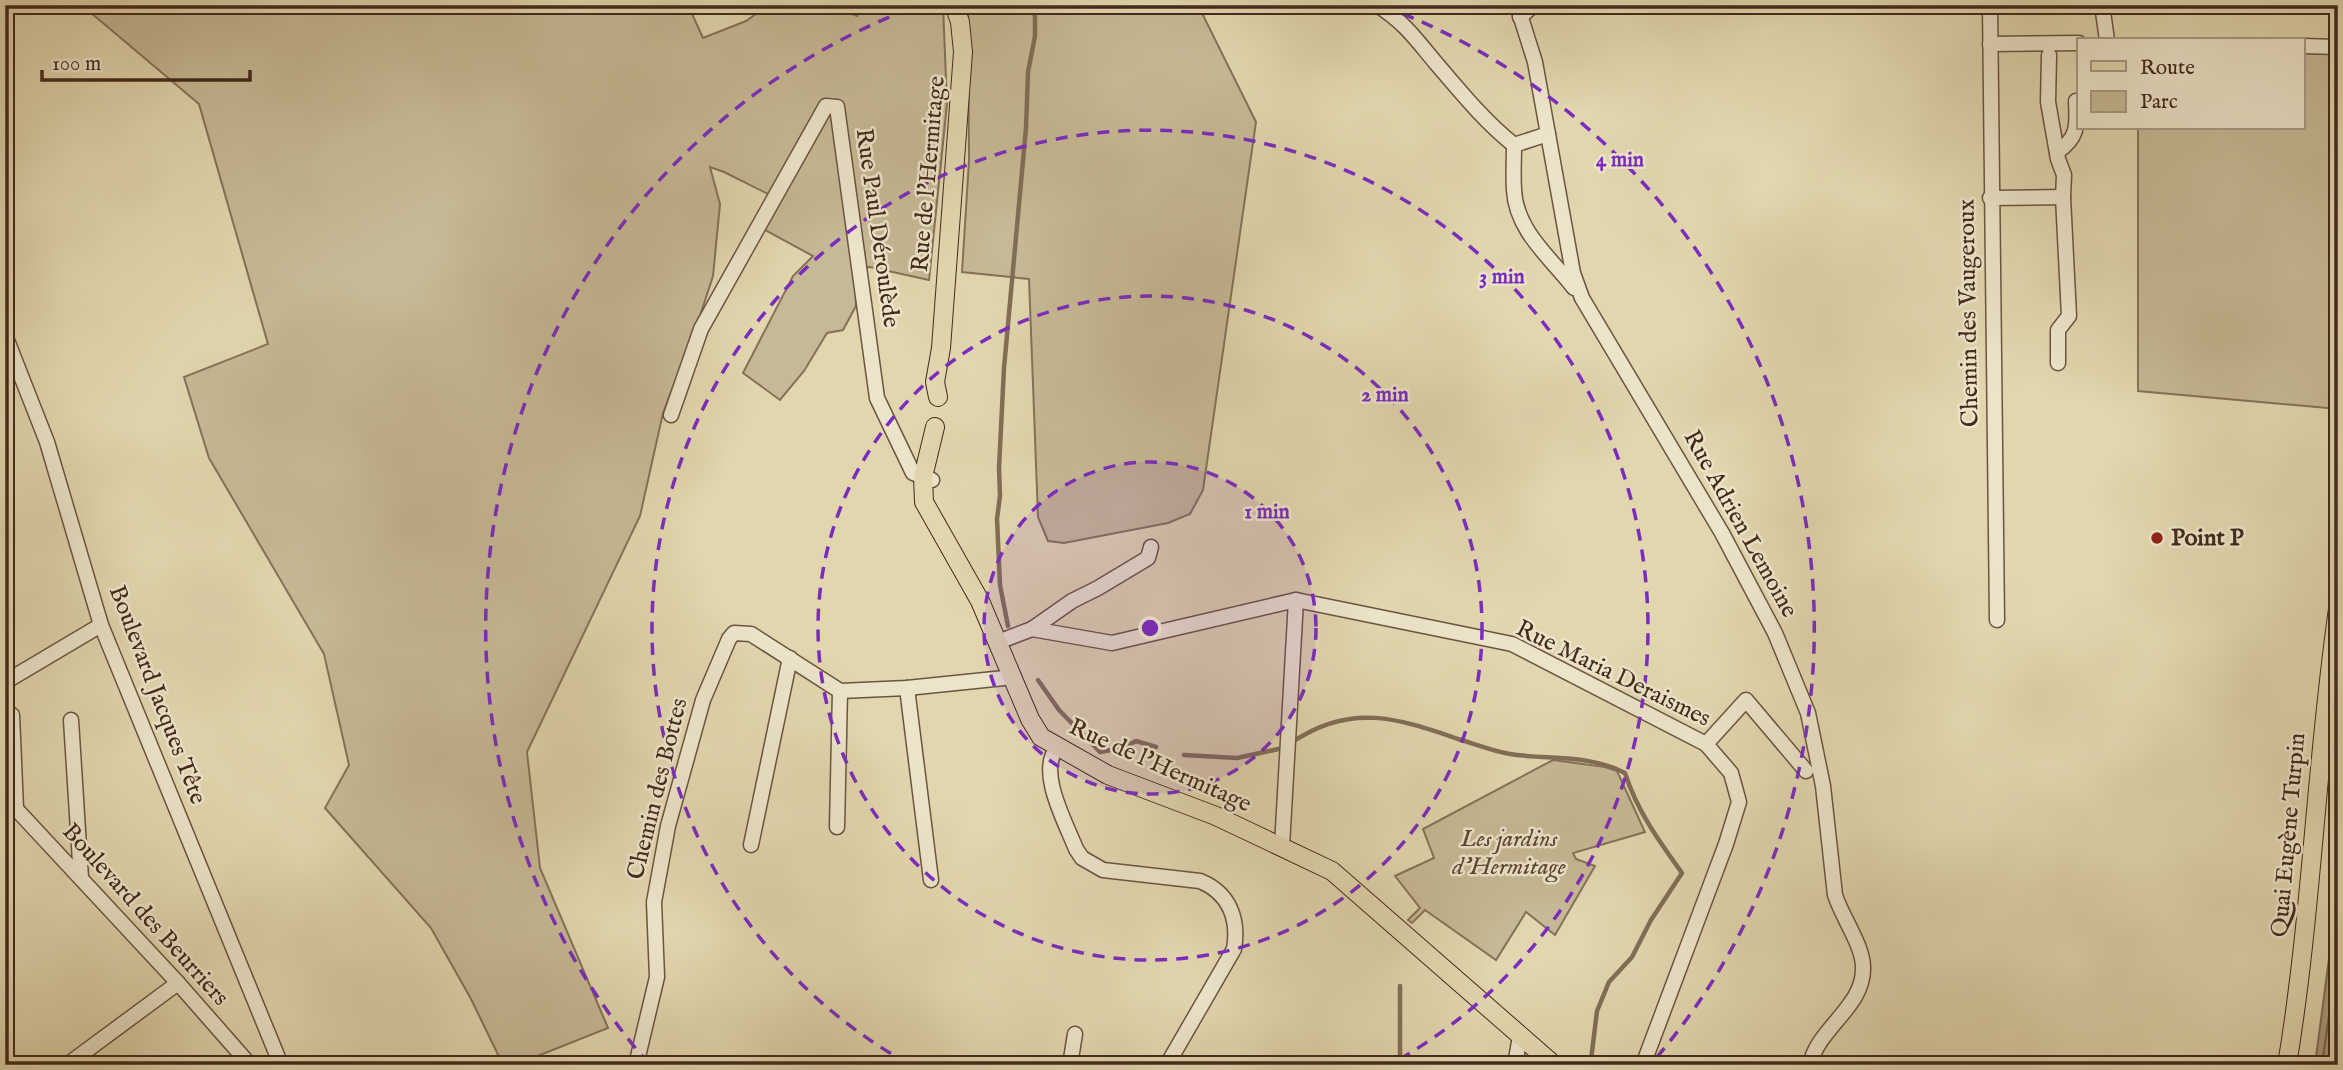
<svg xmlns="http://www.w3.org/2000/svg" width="2343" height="1070" viewBox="0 0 2343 1070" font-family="'IM FELL English',serif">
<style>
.green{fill:#c6b995;stroke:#847258;stroke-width:2}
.water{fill:#ab9c7c;stroke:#816e56;stroke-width:2}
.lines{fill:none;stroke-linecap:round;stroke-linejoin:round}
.shore{stroke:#76634c;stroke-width:2}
.stream{stroke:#816e56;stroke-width:4.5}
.minor-casing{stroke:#6a5540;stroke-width:17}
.major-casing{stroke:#422a1c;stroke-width:20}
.minor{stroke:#ece4ca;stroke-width:14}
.major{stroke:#e1d6ae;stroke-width:18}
.ring{fill:none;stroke:#7b2cbf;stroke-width:3.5;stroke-dasharray:12 9}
.poi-dot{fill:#8f2418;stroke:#ece4ca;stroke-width:2.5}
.labels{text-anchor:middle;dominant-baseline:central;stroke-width:5;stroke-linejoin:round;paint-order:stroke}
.street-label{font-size:24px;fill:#422a1c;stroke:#ece4ca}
.poi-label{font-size:24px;font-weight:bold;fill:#422a1c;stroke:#ece4ca;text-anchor:start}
.park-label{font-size:24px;font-style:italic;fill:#5c4734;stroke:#ece4ca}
.centre{fill:#7b2cbf;stroke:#ece4ca;stroke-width:3.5}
.ring-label{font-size:21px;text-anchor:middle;font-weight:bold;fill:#7b2cbf;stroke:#ece4ca;stroke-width:5;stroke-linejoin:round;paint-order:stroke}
</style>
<rect width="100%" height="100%" fill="#e1d6ae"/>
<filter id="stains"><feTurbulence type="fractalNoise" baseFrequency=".00286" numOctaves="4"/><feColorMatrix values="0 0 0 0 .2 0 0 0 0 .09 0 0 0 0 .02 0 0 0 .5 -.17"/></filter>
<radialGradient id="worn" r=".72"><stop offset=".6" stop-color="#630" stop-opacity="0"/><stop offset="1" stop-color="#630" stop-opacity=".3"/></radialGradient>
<!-- green -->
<g class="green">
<polygon points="76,5 688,5 703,38 746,21 768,5 827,5 857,16 862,5 943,5 947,104 929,280 870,267 855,268 856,306 843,330 827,333 804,371 780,400 743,373 793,276 813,256 763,229 780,200 724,172 710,167 720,204 713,276 695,331 663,413 640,516 527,752 540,868 608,1028 515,1065 503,1065 471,999 431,928 325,808 349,765 324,654 209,458 184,377 268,344 199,104 90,12"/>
<polygon points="965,5 1198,5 1256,122 1203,490 1190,514 1168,523 1064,543 1048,541 1038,517 1029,279 962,272 969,161 968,12"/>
<polygon points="2303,53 2338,54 2338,409 2138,391 2138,128 2303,128"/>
<polygon points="1553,760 1605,767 1617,771 1645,832 1573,853 1576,859 1595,866 1555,935 1526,912 1496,960 1425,910 1412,923 1408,920 1420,908 1395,876 1434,858 1423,829"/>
</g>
<!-- water -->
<polygon class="water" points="2338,890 2338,1065 2315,1065"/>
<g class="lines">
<!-- shore -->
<polyline class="shore" points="2322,1065 2338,951"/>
<!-- stream -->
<g class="stream">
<polyline points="1008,626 1000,585 997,519 1000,496 999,468 1004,368 1026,128 1028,72 1035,36 1035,17 1032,5"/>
<polyline points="1038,680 1059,710 1100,752 1122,748 1136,741 1156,747"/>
<path d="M1294 741C1351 703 1398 718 1458 739 1475 744 1492 751 1510 754 1549 760 1589 754 1625 773 1637 811 1659 841 1682 873L1651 920 1632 957 1609 982 1597 1011 1591 1060"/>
<polyline points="1184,755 1237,758 1283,748"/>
<polyline points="1400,986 1400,1065"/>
</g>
<defs>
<g id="minor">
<path d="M1377 5C1404 22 1415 38 1435 62 1460 91 1484 121 1514 145"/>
<path d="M1517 5 1535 62 1573 273 1582 298 1722 533 1775 633 1808 713 1823 786 1835 895C1842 917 1862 944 1863 966 1865 1007 1818 1027 1810 1065"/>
<polyline points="1990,5 1997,620"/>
<polyline points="2102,5 2107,40"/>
<polyline points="1520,17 1534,5"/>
<polyline points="1990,44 2079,43"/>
<polyline points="2303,46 2338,47"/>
<polyline points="2049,55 2048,102 2058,159 2064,175 2063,197"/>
<path d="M1514 145C1514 160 1513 175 1514 190 1516 231 1551 258 1574 288"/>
<polyline points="1514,145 1548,134"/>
<path d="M2057 152C2079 137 2077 125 2076 101H2079"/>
<polyline points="1990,198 2063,197 2069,316 2058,330 2058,363"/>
<polyline points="5,335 47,442 101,625 281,1065"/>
<polyline points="671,415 701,329 826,106 837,107 877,398 913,473 932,480"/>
<polyline points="1032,629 1072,601 1098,588 1148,558 1151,547"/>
<polyline points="998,642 1032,629 1112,643 1296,600 1512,644 1706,744 1731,773 1739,802 1726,844 1643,1065"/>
<polyline points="5,682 101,625"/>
<polyline points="907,688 931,880"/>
<polyline points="12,715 16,808"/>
<polyline points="71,720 81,878"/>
<polyline points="1706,744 1746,700 1806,771"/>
<path d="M1057 748C1037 772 1066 823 1076 849L1082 858 1103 870 1200 881C1230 893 1239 920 1234 949L1167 1065"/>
<polyline points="5,797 178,983 250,1065"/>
<polyline points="837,827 840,691"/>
<polyline points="751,845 790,658"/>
<polyline points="1282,846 1296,600"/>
<polyline points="67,1065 178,983"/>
<polyline points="636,1065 657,977 654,902 668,826 703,700 729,639 734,633 751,634 840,691 907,688 1014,677"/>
<polyline points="1070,1065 1075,1034"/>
<polyline points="1515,1065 1520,1036"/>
</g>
<g id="major">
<polyline points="938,397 935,382 941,348 963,52 960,22 954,5"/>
<polyline points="935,427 923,477 924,502 980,601 1030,719 1041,737 1108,775 1216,816 1332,871 1554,1065"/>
<path d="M2287 1065C2312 914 2316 761 2338 609"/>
</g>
</defs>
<!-- minor casing -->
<use href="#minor" class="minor-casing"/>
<!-- major casing -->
<use href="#major" class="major-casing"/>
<!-- minor -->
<use href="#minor" class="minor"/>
<!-- major -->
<use href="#major" class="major"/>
</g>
<!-- distance rings -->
<circle cx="1150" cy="628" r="166" fill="#7b2cbf" fill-opacity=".12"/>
<g class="ring">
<circle cx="1150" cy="628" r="166"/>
<circle cx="1150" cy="628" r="332"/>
<path d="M909 1064A498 498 0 1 1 1391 1064"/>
<path d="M649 1064A664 664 0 0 1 917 6M1383 6A664 664 0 0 1 1651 1064"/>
</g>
<!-- markers -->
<circle class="poi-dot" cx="2157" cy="538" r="7"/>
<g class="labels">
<!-- street labels -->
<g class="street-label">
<text transform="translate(929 174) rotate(-85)">Rue de l'Hermitage</text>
<text transform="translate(877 228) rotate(82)">Rue Paul Déroulède</text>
<text transform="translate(1969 313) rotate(-91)">Chemin des Vaugeroux</text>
<text transform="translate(1740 524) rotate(61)">Rue Adrien Lemoine</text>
<text transform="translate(1613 674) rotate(26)">Rue Maria Deraismes</text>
<text transform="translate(157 695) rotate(69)">Boulevard Jacques Tête</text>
<text transform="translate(1160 766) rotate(24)">Rue de l'Hermitage</text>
<text transform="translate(658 789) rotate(-76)">Chemin des Bottes</text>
<text transform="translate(2289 835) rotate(-85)">Quai Eugène Turpin</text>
<text transform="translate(145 915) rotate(48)">Boulevard des Beurriers</text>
</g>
<!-- poi labels -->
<g class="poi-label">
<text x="2171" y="538">Point P</text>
</g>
<!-- park labels -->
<g class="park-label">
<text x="1509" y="839">Les jardins<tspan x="1509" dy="28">d'Hermitage</tspan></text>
</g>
</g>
<circle cx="1150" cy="628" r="10" class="centre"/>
<g class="ring-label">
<text x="1620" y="166">4 min</text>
<text x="1502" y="283">3 min</text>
<text x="1385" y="401">2 min</text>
<text x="1267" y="518">1 min</text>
</g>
<!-- margin -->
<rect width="2343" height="1070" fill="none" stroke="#e1d6ae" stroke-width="28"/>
<rect x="7" y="7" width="2329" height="1056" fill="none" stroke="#422a1c" stroke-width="3.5"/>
<rect x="14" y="14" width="2315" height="1042" fill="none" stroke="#422a1c" stroke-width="2"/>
<!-- legend -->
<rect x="2077" y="38" width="228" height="91" fill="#ece4ca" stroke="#a89a84" stroke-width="2"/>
<rect x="2091" y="61" width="35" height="10" fill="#e1d6ae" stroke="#a89a84" stroke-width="2"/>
<text x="2140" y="74" font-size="21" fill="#422a1c">Route</text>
<rect x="2091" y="91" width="35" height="21" fill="#c6b995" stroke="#a89a84" stroke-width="2"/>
<text x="2140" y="108" font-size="21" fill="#422a1c">Parc</text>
<!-- scale -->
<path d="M42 70v10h208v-10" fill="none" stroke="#422a1c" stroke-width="3.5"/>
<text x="52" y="70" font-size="21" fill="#422a1c" stroke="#ece4ca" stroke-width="5" paint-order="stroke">100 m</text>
<rect width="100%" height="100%" filter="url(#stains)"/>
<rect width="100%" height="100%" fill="url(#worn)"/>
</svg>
